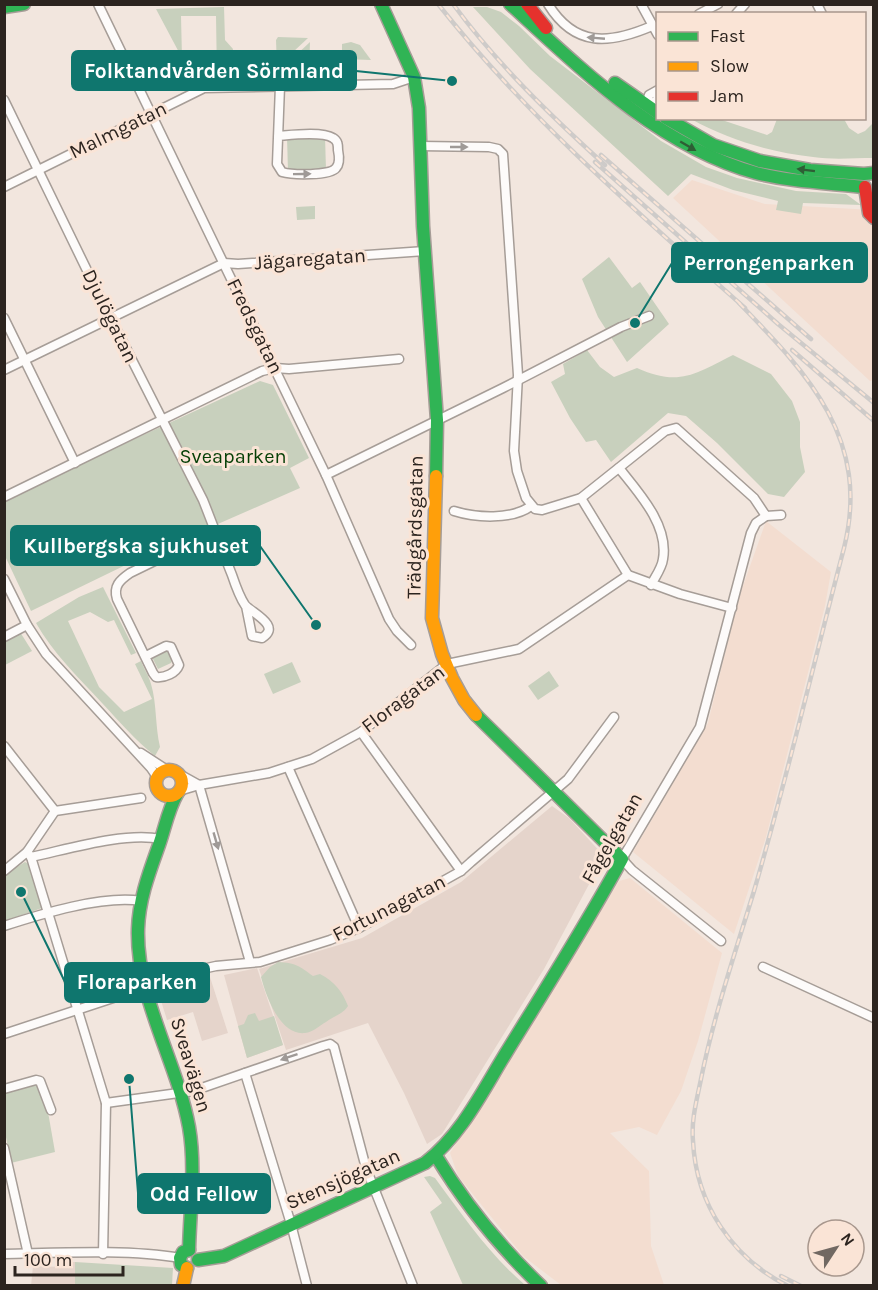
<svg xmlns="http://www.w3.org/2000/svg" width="878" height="1290" viewBox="0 0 878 1290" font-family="Karla,sans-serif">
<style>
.built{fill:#f3ddd0}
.education{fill:#e5d4cb}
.green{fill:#c8d0bd}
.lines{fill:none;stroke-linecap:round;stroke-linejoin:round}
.street-casing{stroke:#a69d97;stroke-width:11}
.fast-casing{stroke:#a69d97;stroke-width:15}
.slow-casing{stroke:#a69d97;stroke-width:15}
.jam-casing{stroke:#a69d97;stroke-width:15}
.street{stroke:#fdfbfa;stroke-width:8}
.fast{stroke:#30b455;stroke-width:12}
.slow{stroke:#ff9f0a;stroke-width:12}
.jam{stroke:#e5322d;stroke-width:12}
.rail-casing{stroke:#cecbc9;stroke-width:4.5}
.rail{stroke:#fae4d6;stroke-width:2;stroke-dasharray:7;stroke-linecap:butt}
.oneway{fill:#9f9a97}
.oneway2{fill:#2e5e35}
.labels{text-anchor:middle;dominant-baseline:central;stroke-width:6;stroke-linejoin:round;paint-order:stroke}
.street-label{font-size:20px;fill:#2c241f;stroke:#fae4d6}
.park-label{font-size:20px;fill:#063f06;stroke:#fae4d6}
.leader{fill:none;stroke:#0f766e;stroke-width:2}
.callout-dot{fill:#0f766e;stroke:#fae4d6;stroke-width:2}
.callout{fill:#0f766e;stroke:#0f766e;stroke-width:2}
.callout-label{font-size:21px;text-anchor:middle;font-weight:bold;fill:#fff}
</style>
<rect width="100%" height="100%" fill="#f2e6de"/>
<!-- built -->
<g class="built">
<polygon points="692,180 765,204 873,210 873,380 870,381 673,198"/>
<polygon points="766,521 831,572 825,606 766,837 734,934 633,852 708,723 738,600"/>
<polygon points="630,878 722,953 698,1041 681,1091 657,1135 639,1127 610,1133 649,1171 651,1246 664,1285 561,1285 523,1256 458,1176 450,1153 619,881"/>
</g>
<!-- education -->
<g class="education">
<polygon points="552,806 569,818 604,856 544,969 442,1134 427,1144 404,1093 368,1023 286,1050 259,969 362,938 461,882"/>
<polygon points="257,968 283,1045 247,1058 224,975"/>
<polygon points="209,974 228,1033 202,1041 193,1012 167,1020 158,991"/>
<polygon points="65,1262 75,1262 75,1285 31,1286 33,1266 64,1267"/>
</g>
<!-- green -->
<g class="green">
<polygon points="224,7 225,40 233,49 230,64 222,78 217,78 216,16 181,16 182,58 156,9"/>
<polygon points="473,7 487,7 501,12 519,26 550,56 661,141 706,167 737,178 796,191 846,194 861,205 803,203 801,214 776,210 778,201 733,190 691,174 668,196 530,69"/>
<polygon points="278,37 308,38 277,67 276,40"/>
<polygon points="310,42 309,72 278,72"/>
<polygon points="351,42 360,45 371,60 342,59 342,44"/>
<path d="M691 119H719L767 135 772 132 777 119H844L849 128 858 134 865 131 873 123V158C854 158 833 160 813 157 770 152 729 140 691 119Z"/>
<polygon points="325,136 326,170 288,171 287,137"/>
<polygon points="315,206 315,219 297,220 296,207"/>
<polygon points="609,257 632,288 640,282 669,324 627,362 598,317 582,279"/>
<path d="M587 350 600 367 614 377 637 368C679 387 695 374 733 355L771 374 792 401 800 422V447L805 472 784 497 768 494 717 443 686 416 668 413 611 462 596 440 586 442 570 418 551 382 565 374 563 364Z"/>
<polygon points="260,381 273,385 309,458 290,468 300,488 138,559 31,611 5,556 5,499"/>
<path d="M103 587 136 653 131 655 114 620 108 622 90 612 68 621 99 687 124 712 152 699 135 664 141 661C144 669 149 676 151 684 157 704 155 726 160 747L155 756C135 740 119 721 102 703 78 677 53 653 36 623L79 597Z"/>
<polygon points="20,632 32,651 5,665 5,638"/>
<polygon points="162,650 168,650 172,660 171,663 158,669 152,657"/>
<polygon points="292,662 301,682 273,694 264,674"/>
<polygon points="549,671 559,686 538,700 528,686"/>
<polygon points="25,862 29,864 42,908 5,921 4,875"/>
<path d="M278 962C297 963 299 966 313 976L320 974C335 982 342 991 348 1006 343 1014 334 1016 326 1022 319 1026 313 1032 305 1033 280 1036 266 996 261 977L270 967Z"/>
<polygon points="255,1013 259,1021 274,1016 283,1045 247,1058 238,1026 244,1024 248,1015"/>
<polygon points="39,1083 48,1112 55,1152 11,1163 5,1132 4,1093"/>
<path d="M430 1176 435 1178C463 1216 489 1254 525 1285H463L430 1212 442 1203 424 1177Z"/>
<polygon points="75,1262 173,1268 172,1285 75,1285"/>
</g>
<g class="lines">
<defs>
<g id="street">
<polyline points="98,4 326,475 389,619 397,631 411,645"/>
<path d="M548 4C575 48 610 44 652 26"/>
<polyline points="641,4 658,35"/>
<polyline points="817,4 822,14"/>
<polyline points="699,14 718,4"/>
<polyline points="736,14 745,4"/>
<path d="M4 100 99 295 203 500C213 525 222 550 232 575 235 584 239 596 245 605 252 613 282 626 262 638L252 636 246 606"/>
<polyline points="646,105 649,95 658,90"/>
<polyline points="646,105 656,101 658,97"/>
<path d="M278 136C291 135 322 131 333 138 338 141 338 145 338 150 339 155 340 164 336 168 330 176 292 175 282 172L277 164 280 86"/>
<polyline points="420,146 489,147 498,149 503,154 518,375 514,451 517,471 526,498 535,509 542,510 581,498 665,431 676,428 754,498 766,516 781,515"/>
<polyline points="4,187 204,88 393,84 414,77"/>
<polyline points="4,318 75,463"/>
<polyline points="4,370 224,263 238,264 425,251"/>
<path d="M619 468C638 492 669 525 663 559 662 568 655 577 651 585"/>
<polyline points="326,475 503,388 621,327 649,316"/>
<polyline points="4,497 262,371 275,368 289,369 399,359"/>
<polyline points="581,498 628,575 680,594 732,608"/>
<path d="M454 511C476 518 512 520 531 506"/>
<polyline points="4,579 27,625 46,654 151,768 157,777"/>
<polyline points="4,637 27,625"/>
<path d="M146 656 166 646 171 647 179 665C176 673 165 678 156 677L153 673 117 599C113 586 120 580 130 573L214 532"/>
<polyline points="361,732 461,871"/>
<polyline points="4,746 55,811"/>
<polyline points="141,753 167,770"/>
<polyline points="288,767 359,928"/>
<polyline points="181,775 199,785"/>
<polyline points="199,785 250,962"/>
<polyline points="179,791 199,785 269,773 312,759 361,732 447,664 519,649 628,575"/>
<polyline points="27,852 31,857 106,1103 103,1254"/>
<path d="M31 857C69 849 123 832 161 839"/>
<polyline points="4,871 27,852 55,811 141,798"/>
<path d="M4 926C41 914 103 895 141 901"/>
<polyline points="721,941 632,870 622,859 700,727 751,533 756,523 766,516"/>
<polyline points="763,967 874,1018"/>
<polyline points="4,1034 198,970 216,966 260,962 330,940 359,928 461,871 471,862 568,779 614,717"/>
<polyline points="245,1073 291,1224 307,1286"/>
<polyline points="4,1089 36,1080 40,1081 51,1110"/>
<polyline points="106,1103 193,1091 323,1046 330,1044 334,1047 366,1168 413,1286"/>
<polyline points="4,1148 28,1254"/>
<path d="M4 1254C58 1253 127 1249 180 1258"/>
</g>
<g id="fast">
<polyline points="381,4 414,77 419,108 423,226 437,420 436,476"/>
<path d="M510 4C582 70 659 146 756 173 791 182 828 183 864 187"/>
<polyline points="4,7 24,4"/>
<polyline points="615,83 658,113"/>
<polyline points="666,118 713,145 760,161 810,170 864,174 874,173"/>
<path d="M177 794C168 810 165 828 159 845 149 873 139 899 138 929 136 998 177 1061 189 1127 196 1167 190 1209 189 1250"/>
<path d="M436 1156C465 1204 500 1247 541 1286"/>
<path d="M198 1260 224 1256 425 1163C462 1134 482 1092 506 1053 546 988 586 925 622 859L476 715"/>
<polyline points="187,1268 181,1265 180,1258 183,1252 189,1250"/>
</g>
<g id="slow">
<polyline points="436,476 432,618 442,654 452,678 464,700 476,715"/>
<circle cx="169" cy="783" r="13"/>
<polyline points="183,1286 187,1268"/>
</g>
<g id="jam">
<polyline points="527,4 546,28"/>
<polyline points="865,187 869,213 874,218"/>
</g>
</defs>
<!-- street casing -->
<use href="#street" class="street-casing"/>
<!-- fast casing -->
<use href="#fast" class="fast-casing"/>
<!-- slow casing -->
<use href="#slow" class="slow-casing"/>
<!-- jam casing -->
<use href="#jam" class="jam-casing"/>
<!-- street -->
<use href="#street" class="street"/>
<!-- fast -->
<use href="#fast" class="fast"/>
<!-- slow -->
<use href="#slow" class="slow"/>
<!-- jam -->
<use href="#jam" class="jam"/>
<defs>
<g id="rail">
<path d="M438 4C528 118 637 212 745 308"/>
<path d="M453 4C497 64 551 116 605 165"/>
<polyline points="601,155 811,339"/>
<polyline points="595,162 778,324 874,403"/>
<path d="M739 303C809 375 871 440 844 548 814 662 787 778 754 891 735 953 714 1015 701 1079 697 1099 691 1120 693 1141 696 1204 732 1258 788 1286"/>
<polyline points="792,350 874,421"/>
<polyline points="781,1276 801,1286"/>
</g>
</defs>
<!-- rail casing -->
<use href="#rail" class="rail-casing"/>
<!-- rail -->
<use href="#rail" class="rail"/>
</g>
<!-- one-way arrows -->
<defs><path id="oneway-solid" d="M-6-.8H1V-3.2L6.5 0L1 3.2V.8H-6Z" transform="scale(1.5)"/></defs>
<g class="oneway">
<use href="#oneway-solid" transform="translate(596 38) rotate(-175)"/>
<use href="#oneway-solid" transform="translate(459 147)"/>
<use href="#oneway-solid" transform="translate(302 174) rotate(-1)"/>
<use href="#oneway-solid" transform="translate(216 841) rotate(74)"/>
<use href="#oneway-solid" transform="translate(289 1057) rotate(161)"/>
</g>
<g class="oneway2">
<use href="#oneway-solid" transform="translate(688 146) rotate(30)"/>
<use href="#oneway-solid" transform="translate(806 170) rotate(-173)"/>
</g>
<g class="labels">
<!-- street labels -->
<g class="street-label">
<text transform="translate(118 130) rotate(-26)">Malmgatan</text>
<text transform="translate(310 259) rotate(-4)">Jägaregatan</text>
<text transform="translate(110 316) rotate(64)">Djulögatan</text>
<text transform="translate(255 326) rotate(64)">Fredsgatan</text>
<text transform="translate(415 527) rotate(-89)">Trädgårdsgatan</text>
<text transform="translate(403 699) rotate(-37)">Floragatan</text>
<text transform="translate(612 838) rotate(-60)">Fågelgatan</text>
<text transform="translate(389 908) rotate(-27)">Fortunagatan</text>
<text transform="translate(191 1065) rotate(73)">Sveavägen</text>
<text transform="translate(343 1179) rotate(-24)">Stensjögatan</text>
</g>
<!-- park labels -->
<g class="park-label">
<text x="233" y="456">Sveaparken</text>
</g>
</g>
<!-- callouts -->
<path class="leader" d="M452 81L356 71M635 323L672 263M316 625L260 546M21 892L65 982M129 1079L138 1193"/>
<g class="callout-dot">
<circle cx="452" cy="81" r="6"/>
<circle cx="635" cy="323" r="6"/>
<circle cx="316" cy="625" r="6"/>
<circle cx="21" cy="892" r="6"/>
<circle cx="129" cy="1079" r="6"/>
</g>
<g class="callout">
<rect x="72" y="51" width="284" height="39" rx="6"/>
<rect x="672" y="243" width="195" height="39" rx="6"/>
<rect x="11" y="526" width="249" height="39" rx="6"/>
<rect x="65" y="963" width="144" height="39" rx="6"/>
<rect x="138" y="1174" width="132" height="39" rx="6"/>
</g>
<g class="callout-label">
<text x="214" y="78">Folktandvården Sörmland</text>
<text x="769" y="270">Perrongenparken</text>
<text x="136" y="553">Kullbergska sjukhuset</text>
<text x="137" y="989">Floraparken</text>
<text x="204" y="1201">Odd Fellow</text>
</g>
<!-- border -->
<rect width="878" height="1290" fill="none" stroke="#2c241f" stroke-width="12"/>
<!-- legend -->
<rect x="656" y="12" width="210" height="108" fill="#fae4d6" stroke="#a8978d" stroke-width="1.5"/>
<rect x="668" y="32" width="30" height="9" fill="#30b455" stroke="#a8978d" stroke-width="1.5"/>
<text x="710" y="42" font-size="18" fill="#2c241f">Fast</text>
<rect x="668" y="62" width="30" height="9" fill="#ff9f0a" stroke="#a8978d" stroke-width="1.5"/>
<text x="710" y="72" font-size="18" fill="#2c241f">Slow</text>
<rect x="668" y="92" width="30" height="9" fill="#e5322d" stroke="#a8978d" stroke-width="1.5"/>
<text x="710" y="102" font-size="18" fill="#2c241f">Jam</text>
<!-- north arrow -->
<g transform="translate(836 1248) rotate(54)"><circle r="28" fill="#fae4d6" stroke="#a8978d" stroke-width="1.5"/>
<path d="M0-4.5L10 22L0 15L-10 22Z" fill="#716862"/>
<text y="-9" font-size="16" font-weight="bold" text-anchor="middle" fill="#2c241f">N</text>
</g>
<!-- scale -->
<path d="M15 1266v9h108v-9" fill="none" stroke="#2c241f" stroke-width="3"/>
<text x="24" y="1266" font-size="18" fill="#2c241f" stroke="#fae4d6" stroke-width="4.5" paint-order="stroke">100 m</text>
</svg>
